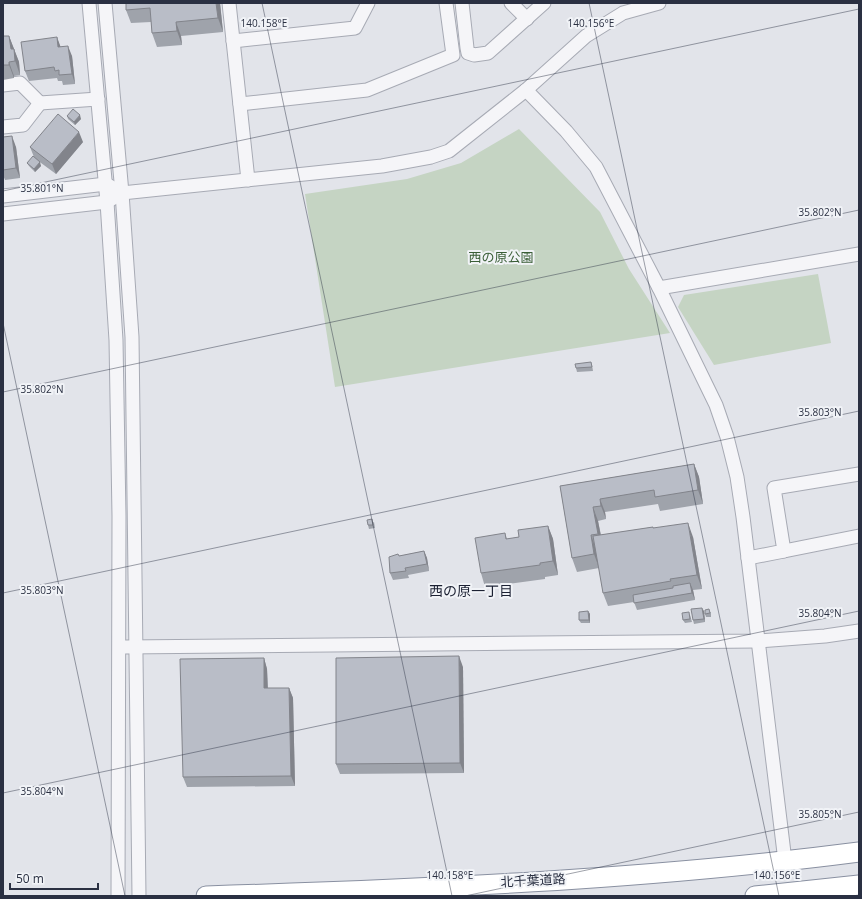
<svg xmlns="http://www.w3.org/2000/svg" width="862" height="899" viewBox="0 0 862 899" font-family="'Open Sans','Noto Sans JP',sans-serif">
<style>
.park{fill:#c5d4c3}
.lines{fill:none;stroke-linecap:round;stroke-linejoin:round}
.minor-casing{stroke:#a7aab4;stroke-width:15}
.highway-casing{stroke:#8990a1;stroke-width:21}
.minor{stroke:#f5f5f8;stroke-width:13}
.highway{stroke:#fff;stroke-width:19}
.wall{fill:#9fa3ab}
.shaded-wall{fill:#82848b}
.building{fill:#b9bdc7;stroke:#82848b}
.ticks{fill:none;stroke:#2a3042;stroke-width:1;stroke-opacity:0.45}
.labels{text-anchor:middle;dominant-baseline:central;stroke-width:4;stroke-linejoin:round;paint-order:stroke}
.park-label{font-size:13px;fill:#3a5e37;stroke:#f1f3f7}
.street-label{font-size:13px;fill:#2a3042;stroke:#f1f3f7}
.neighbourhood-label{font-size:14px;fill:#1c2133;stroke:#f1f3f7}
.ticks-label{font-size:10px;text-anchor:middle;fill:#2a3042;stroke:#f1f3f7;stroke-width:4;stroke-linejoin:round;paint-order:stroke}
</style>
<rect width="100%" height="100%" fill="#e2e4ea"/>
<!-- park -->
<g class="park">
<polygon points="519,129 600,212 629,269 670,333 335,387 305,194 407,179 461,163"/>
<polygon points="818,274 831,343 714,365 678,307 684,295"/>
</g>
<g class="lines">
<defs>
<g id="minor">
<polyline points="89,3 107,202 116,340 119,516 118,896"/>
<polyline points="105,3 122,193 132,337 139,896"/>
<polyline points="229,3 248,180"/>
<polyline points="462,3 467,48 468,53 474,55 488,53 544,3"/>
<polyline points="511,3 527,19"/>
<polyline points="233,41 355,28 368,3"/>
<polyline points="3,85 20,83 40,103 98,99"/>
<polyline points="526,90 566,131 596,167 659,288 716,405 727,437 737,477 743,517 785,861"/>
<polyline points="240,104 367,90 453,55 446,3"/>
<polyline points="3,127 23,125 40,103"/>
<polyline points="3,196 106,184 113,188"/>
<polyline points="3,214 107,202 122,193 382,166 431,157 449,151 526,90 586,36 623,13 659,3"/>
<polyline points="659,288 859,254"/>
<polyline points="784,551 859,536"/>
<polyline points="748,558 784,551 774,488 859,474"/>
<polyline points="125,647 758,641 825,636 859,631"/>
</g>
<g id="highway">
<path d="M206 896C424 889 643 880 859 852"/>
<polyline points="755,896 859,885"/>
</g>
</defs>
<!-- minor casing -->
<use href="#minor" class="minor-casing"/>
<!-- highway casing -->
<use href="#highway" class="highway-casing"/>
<!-- minor -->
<use href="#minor" class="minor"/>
<!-- highway -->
<use href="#highway" class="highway"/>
</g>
<!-- wall -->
<g class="wall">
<polygon points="126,3 220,3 223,32 181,36 182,45 157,47 152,33 151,22 131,23 126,10"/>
<polygon points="3,36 9,36 19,62 20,75 14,76 14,78 3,80"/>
<polygon points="57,37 60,47 72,56 75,84 63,85 62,81 58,81 57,78 29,81 25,71"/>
<polygon points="67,116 81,119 75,125 68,119"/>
<polygon points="3,137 16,147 20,178 5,180 3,175"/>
<polygon points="83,142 56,174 37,160 41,166 35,172 29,166 27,163 34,157 30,147"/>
<polygon points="591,362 592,365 593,371 577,372 576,368"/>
<polygon points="694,464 699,477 703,504 660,511 658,504 605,512 606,519 598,521 601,535 653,527 653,528 693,537 702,589 693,590 695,600 637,610 634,602 608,606 603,593 599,568 577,572 572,558 560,486"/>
<polygon points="374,522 375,528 369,529 368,525"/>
<polygon points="548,526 553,539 558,575 545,577 545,579 485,587 481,573 505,533 507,539 519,537"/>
<polygon points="424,551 427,558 429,571 408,575 409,578 393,580 390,573 399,556"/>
<polygon points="588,611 590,614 590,623 581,623 579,620"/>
<polygon points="704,611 705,622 694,624 693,620"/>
<polygon points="711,612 711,617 706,617 705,614"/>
<polygon points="690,615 692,622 685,623 683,620"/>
<polygon points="264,658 267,669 268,688 289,688 293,698 295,786 187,787 183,777"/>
<polygon points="463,667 464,773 340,774 336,764"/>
</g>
<!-- shaded-wall -->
<g class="shaded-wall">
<polygon points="216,3 220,3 223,32 218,18"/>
<polygon points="176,22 181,36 182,45 177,31"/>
<polygon points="9,36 19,62 20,75 11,49"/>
<polygon points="57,37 61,48 58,47"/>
<polygon points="68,46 72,56 75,84 72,74"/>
<polygon points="9,62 14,76 14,78 9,65"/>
<polygon points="80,115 81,119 75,125 74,122"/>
<polygon points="79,132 83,142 56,174 52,164"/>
<polygon points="12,136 16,147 20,178 16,168"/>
<polygon points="40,162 41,166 35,172 34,169"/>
<polygon points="694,464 699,477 703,504 698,490"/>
<polygon points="600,499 605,512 606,519 601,506"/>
<polygon points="593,507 598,521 603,548 598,534"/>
<polygon points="688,523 693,537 702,589 697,575"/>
<polygon points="548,526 553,539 558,575 553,561"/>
<polygon points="591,535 596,549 599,568 594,554"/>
<polygon points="424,551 427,558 429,571 427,564"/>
<polygon points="690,583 693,590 695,600 692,593"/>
<polygon points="702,608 704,611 705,622 704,619"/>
<polygon points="588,611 590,614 590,623 589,620"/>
<polygon points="459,656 463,667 464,773 460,763"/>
<polygon points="264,658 267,669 268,698 264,688"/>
<polygon points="289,688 293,698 295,786 291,776"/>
</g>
<!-- building -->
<g class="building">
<polygon points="126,3 216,3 218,18 176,22 177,31 152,33 150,8 126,10"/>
<polygon points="3,36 9,36 11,49 14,49 15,61 9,62 9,65 3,65"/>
<polygon points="57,37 58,47 68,46 72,74 59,75 59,70 55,71 54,67 25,71 21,42"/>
<polygon points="73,109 80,115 74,122 67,116"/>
<polygon points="58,114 79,132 52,164 30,147"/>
<polygon points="12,136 16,168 3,170 3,137"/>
<polygon points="33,156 40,162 34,169 27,163"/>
<polygon points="591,362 592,367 576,368 575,364"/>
<polygon points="694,464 698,490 655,497 654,490 600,499 601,506 593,507 598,534 591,535 594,554 572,558 560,486"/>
<polygon points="372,519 373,525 368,525 367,520"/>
<polygon points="688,523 697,575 670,579 671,581 603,593 593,536 653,527 653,528"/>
<polygon points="548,526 553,561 540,563 540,565 481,573 475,538 505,533 506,539 519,537 518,530"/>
<polygon points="424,551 427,564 405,568 406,571 390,573 389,557 398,554 399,556"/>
<polygon points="690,583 692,593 634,603 633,595 673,588 673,586"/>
<polygon points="702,608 704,619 693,620 691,609"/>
<polygon points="709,609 710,613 705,614 705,610"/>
<polygon points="588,611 589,620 579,620 579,612"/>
<polygon points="689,612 690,619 683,620 682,613"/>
<polygon points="459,656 460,763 336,764 336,658"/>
<polygon points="264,658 264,688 289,688 291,776 183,777 180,659"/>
</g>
<!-- ticks -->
<path class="ticks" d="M262 3 452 896M589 3 779 896M3 191 859 9M3 323 125 896M3 392 859 210M3 593 859 411M3 793 859 611M465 896 859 812"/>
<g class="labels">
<!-- park labels -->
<g class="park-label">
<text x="501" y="257">西の原公園</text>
</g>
<!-- street labels -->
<g class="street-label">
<text transform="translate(533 880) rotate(-3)">北千葉道路</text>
</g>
<!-- neighbourhood labels -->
<g class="neighbourhood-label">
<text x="471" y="590">西の原一丁目</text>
</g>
</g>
<g class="ticks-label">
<text x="264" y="27">140.158°E</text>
<text x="591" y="27">140.156°E</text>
<text x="42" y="192">35.801°N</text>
<text x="820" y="216">35.802°N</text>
<text x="42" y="393">35.802°N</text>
<text x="820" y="416">35.803°N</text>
<text x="42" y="594">35.803°N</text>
<text x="820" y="617">35.804°N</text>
<text x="42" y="795">35.804°N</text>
<text x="820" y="818">35.805°N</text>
<text x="450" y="879">140.158°E</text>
<text x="777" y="879">140.156°E</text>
</g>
<!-- border -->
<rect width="862" height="899" fill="none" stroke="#2a3042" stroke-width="8"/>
<!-- scale -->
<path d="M10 883v6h88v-6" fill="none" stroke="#2a3042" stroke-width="2"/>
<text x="16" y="883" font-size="12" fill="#2a3042" stroke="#f1f3f7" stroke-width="3" paint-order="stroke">50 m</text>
</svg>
